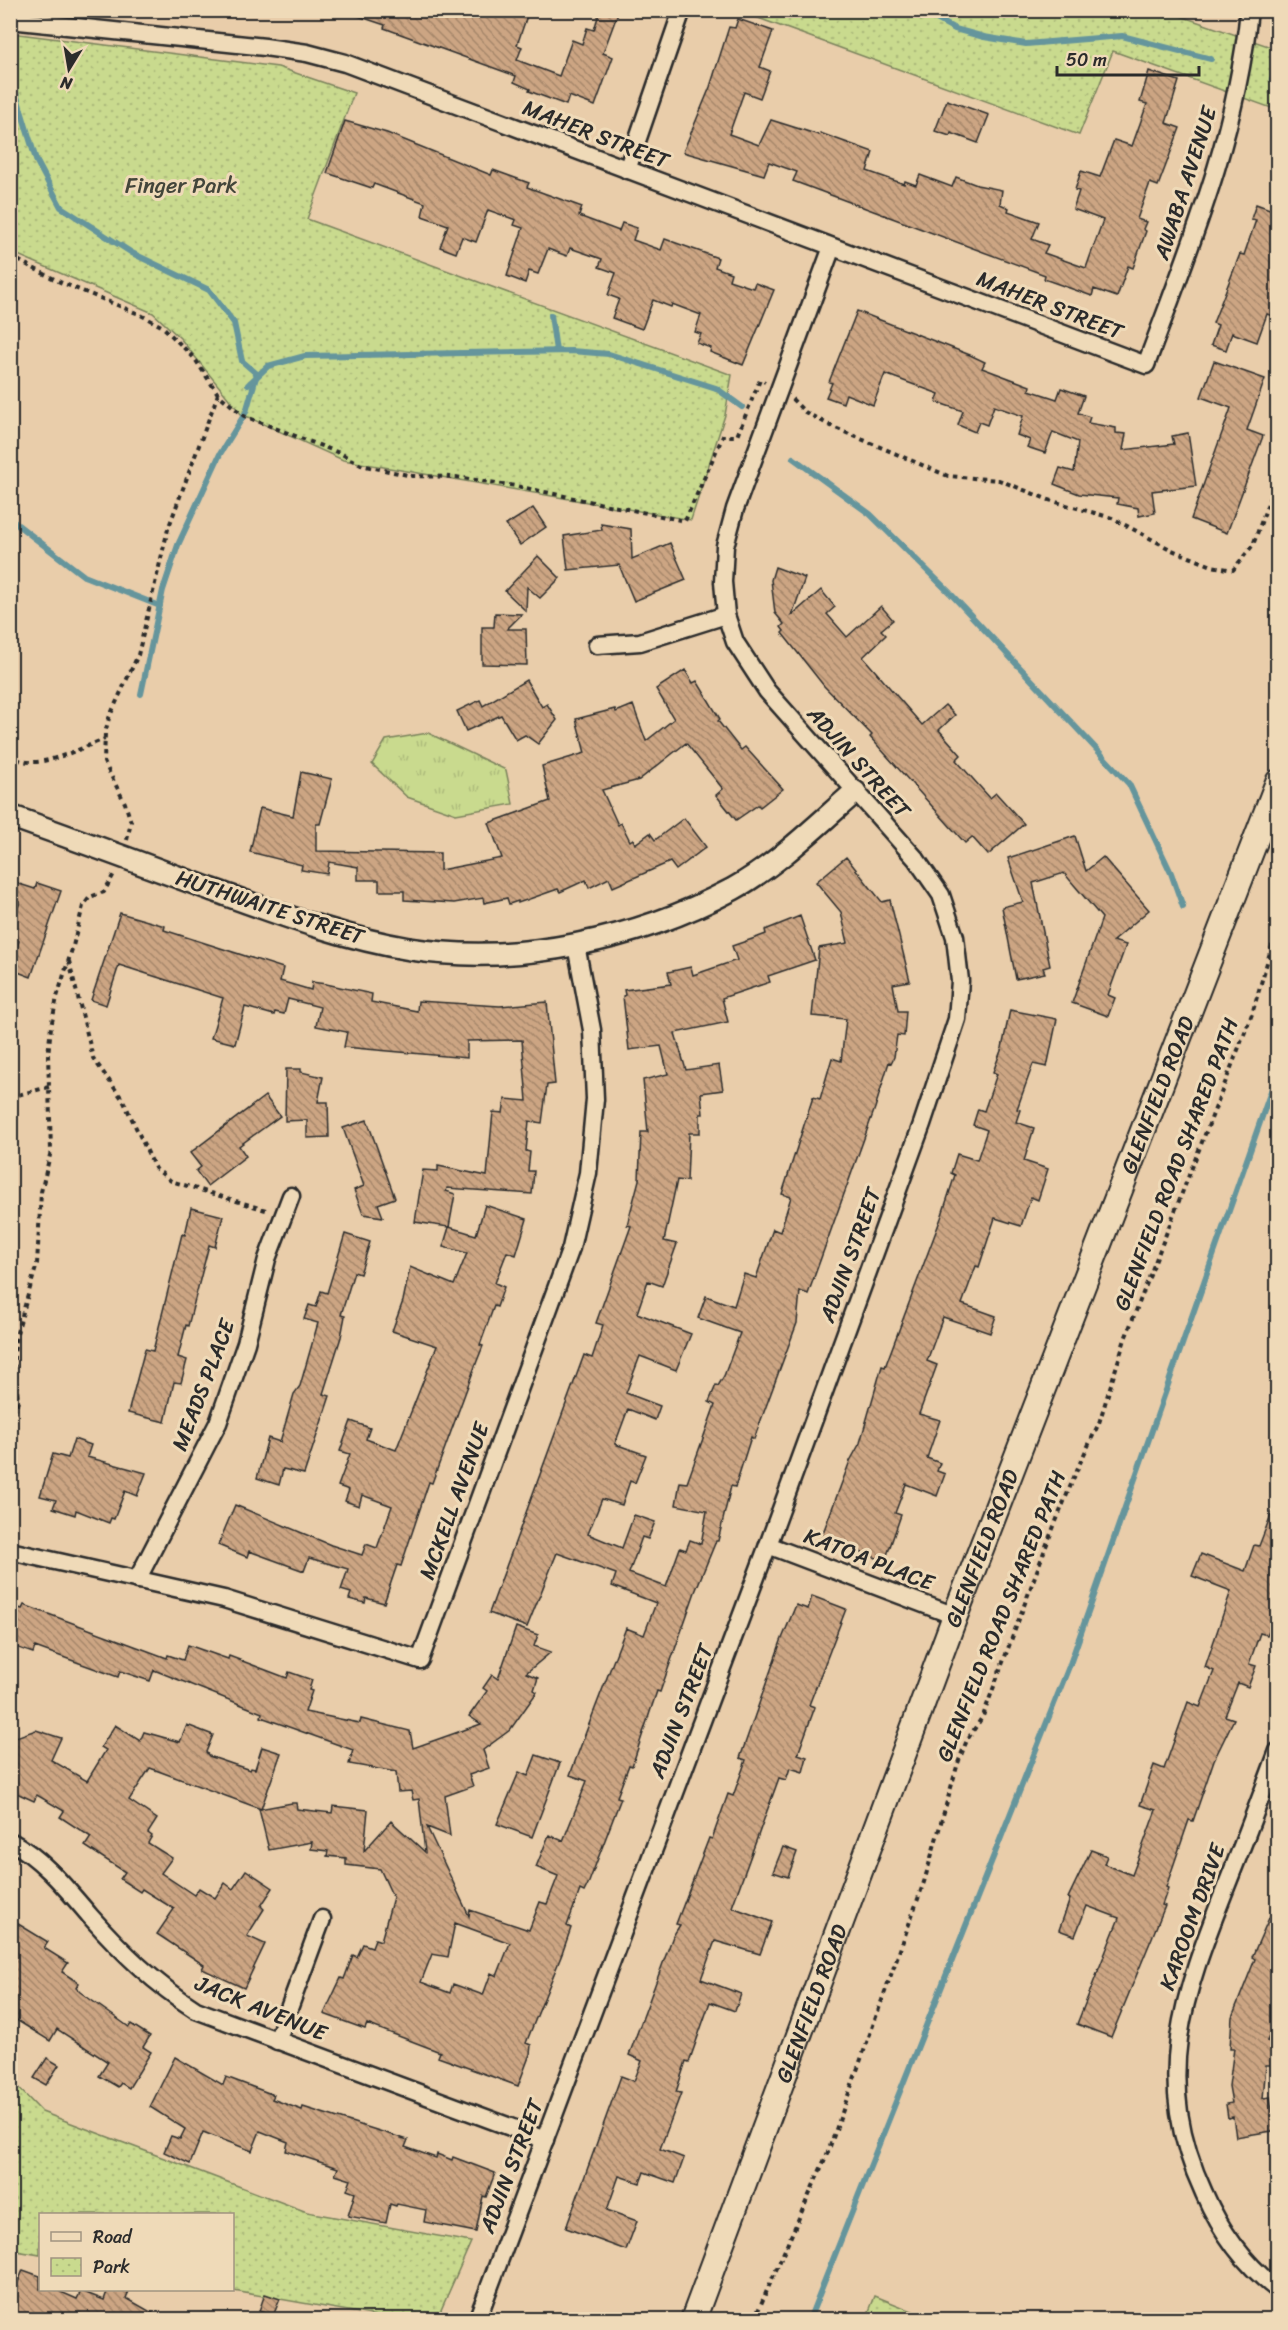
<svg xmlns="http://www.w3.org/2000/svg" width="1288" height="2330" viewBox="0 0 1288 2330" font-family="Sriracha,sans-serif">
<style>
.grass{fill:url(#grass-tufts);stroke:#7a825c;stroke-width:1.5}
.park{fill:url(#park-dots);stroke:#7a825c;stroke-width:1.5}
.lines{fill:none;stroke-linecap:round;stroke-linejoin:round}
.stream{stroke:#65959c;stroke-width:6}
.building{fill:url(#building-back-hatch);stroke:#2b2b2b;stroke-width:1.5;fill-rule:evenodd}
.minor-casing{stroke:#2b2b2b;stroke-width:21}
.tertiary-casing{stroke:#2b2b2b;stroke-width:26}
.secondary-casing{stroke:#2b2b2b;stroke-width:28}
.path{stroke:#2b2b2b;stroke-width:4;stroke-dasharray:4.5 4.5;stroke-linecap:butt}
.minor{stroke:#efdab8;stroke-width:16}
.tertiary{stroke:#efdab8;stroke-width:21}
.secondary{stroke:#efdab8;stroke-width:24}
.labels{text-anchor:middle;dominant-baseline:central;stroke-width:6;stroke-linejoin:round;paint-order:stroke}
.street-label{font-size:22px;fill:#2b2b2b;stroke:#efdab8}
.park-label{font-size:22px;fill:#43453a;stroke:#efdab8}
</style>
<defs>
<pattern id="grass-tufts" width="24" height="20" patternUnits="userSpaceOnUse" patternTransform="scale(1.5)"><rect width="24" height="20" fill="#c9da8e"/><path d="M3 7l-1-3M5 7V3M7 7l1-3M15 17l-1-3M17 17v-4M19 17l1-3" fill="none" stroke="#adbb7b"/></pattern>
<pattern id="park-dots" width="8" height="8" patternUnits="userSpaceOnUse" patternTransform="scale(1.5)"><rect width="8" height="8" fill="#c9da8e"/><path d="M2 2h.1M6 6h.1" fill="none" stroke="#adbb7b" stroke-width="1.8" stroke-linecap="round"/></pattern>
<pattern id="building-back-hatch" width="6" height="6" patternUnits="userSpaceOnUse" patternTransform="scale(1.5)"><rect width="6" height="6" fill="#cca583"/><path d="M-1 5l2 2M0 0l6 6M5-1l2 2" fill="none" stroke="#a6876b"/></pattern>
</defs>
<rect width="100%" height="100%" fill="#e9cdaa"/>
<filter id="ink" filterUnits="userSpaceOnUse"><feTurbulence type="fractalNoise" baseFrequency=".0167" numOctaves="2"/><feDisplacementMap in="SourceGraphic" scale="12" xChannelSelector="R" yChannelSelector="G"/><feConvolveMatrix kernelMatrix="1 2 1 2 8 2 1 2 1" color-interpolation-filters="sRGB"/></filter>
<g filter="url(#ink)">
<!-- grass -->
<polygon class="grass" points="428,733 506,770 513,804 456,814 407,797 372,764 386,740"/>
<!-- park -->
<g class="park">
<polygon points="739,11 1166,11 1277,49 1277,110 1113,51 1079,135"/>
<polygon points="11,33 278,67 354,93 307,219 732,375 725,415 691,520 343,460 241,414 180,338 153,313 11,252"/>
<polygon points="10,2079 42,2112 307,2212 471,2242 437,2319 394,2319 228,2290 232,2290 232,2214 40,2214 40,2255 11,2250"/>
<polygon points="875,2296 932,2319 866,2319"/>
</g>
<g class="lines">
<!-- stream -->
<g class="stream">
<polyline points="920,10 955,29 984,37 1026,44 1122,36 1211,59"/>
<polyline points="11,77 36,160 61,207 132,253 209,290 234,323 242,361 257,374 246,412 220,454 178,545 163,590 141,694"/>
<polyline points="1272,79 1278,81"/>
<polyline points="551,315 556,351"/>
<polyline points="248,385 268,366 305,356 571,351 609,354 716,388 742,407"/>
<polyline points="793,458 870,514 950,593 1129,784 1171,873 1183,907"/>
<polyline points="10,519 84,576 160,606"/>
<polyline points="1277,1015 1278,1015"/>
<polyline points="809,2320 1070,1664 1278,1071"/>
</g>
</g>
<!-- building -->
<g class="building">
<polygon points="350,10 529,10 517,45 522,47 517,60 559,76 572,40 582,44 587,28 594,30 600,10 619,10 603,53 613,57 595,106 569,96 566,105 529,91 530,89 514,82 516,76 384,28 385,25 349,13"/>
<polygon points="738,19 773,31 760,67 770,71 760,98 744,92 729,134 759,145 771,120 819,135 820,133 873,152 867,171 904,184 905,181 916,185 920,175 952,187 956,177 977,185 1002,190 1000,204 1009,208 1008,211 1039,222 1032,239 1048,245 1044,253 1086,268 1103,220 1073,209 1079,191 1075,190 1081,171 1100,177 1114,140 1132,146 1147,104 1140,102 1149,71 1179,81 1166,123 1180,128 1158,186 1150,183 1137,219 1146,222 1143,229 1146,231 1133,268 1128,266 1117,297 1094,289 1092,296 1044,279 1045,275 793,181 797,172 769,162 764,175 683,152 710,87 729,27 735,28"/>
<polygon points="947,100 989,115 978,143 951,133 950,136 935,131"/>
<polygon points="345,121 387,133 491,175 493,170 529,183 527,187 582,207 579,216 619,231 622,223 637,228 633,240 661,250 665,239 718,258 715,267 731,273 729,280 753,288 755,283 774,290 743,365 710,352 711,348 697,343 701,334 695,332 701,315 672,304 671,307 653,300 642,329 612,318 619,299 608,295 616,273 599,267 602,259 570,248 567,256 548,249 538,274 529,271 525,283 507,276 523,228 514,225 516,220 488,210 476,242 462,237 456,253 440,247 448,225 422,216 425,203 374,184 372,188 327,173"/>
<polygon points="1256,204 1278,212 1278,318 1267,314 1257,342 1232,333 1226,350 1211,345 1218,325 1213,323 1240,254 1244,255 1256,220 1251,219"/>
<polygon points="857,311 970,355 985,362 982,368 1030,386 1029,390 1057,399 1061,388 1084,396 1078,413 1090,417 1088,423 1116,428 1116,433 1126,434 1123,450 1174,444 1172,436 1188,433 1196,486 1152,491 1155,513 1139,516 1138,508 1117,504 1118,498 1079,494 1054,484 1060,468 1074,472 1078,442 1053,432 1045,453 1027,447 1030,440 1017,435 1023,416 994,406 987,425 979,422 975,432 958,425 963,411 936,402 939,394 885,374 873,405 846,394 843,403 826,397 832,383 829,382"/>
<polygon points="1214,361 1265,379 1247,430 1263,436 1227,533 1191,519 1231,408 1201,397"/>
<polygon points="533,508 546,527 520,545 506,525"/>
<polygon points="601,524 631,529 632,559 670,543 686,580 634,601 619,565 568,570 564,536 602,530"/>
<polygon points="538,556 560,578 540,598 527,587 526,611 505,591"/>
<polygon points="775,567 805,578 792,615 821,590 835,607 827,614 847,637 881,606 893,620 881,630 886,635 863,657 922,725 945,705 955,715 939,730 961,755 956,760 990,798 996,793 1024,824 988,855 972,837 965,843 870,737 872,735 824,686 782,633 784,631 781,627 784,624 775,613 771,580"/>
<polygon points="495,613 522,614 507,629 526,629 527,665 482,664 482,627 494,627"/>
<polygon points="685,670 693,683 697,681 720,719 718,721 741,750 745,747 783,789 760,807 758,805 736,820 716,795 723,789 686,743 639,780 602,790 618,825 621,823 630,841 633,839 635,844 650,833 655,840 684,818 706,847 676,870 670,862 613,887 609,878 589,888 586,880 560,892 558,889 518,903 518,901 509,904 507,898 484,903 483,898 454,903 404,900 404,891 379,891 379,880 358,880 358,867 329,862 327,874 301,870 302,865 250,852 260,808 293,816 301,772 332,779 320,824 316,824 316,851 440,853 440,870 502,858 489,823 550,801 542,766 585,753 576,719 615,709 616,712 633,705 646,741 674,719 656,689"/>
<polygon points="526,680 542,707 547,704 557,720 538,744 525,735 516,740 501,715 466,731 457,711 480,700 483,706"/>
<polygon points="1075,836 1086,871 1103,857 1149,910 1113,941 1126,945 1108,995 1115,998 1108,1016 1072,1003 1102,918 1064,873 1033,883 1050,966 1043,968 1045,973 1016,979 1002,907 1023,902 1008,858"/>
<path d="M846 857 882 902 890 900 910 981 893 984 898 1011H906L904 1036 897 1035 894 1057 891 1063 889 1062 875 1108 808 1294 800 1291 797 1323 778 1374 754 1439 751 1437 735 1487 731 1486 718 1541H716L695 1592 660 1692 657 1691 632 1766 629 1765 617 1797 621 1798 589 1882 584 1892 580 1890 567 1926 571 1928 562 1954 526 2043 531 2045 530 2054 518 2086 438 2057 440 2052 367 2024 365 2029 324 2014 341 1978 344 1979 353 1955 357 1957 363 1944 372 1947 375 1939 381 1941 393 1897 380 1869 346 1865V1858L327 1856 328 1851 311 1849 312 1842 269 1850 259 1809 292 1803H296L297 1809 332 1813 333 1806 368 1810 364 1851 391 1821 425 1852 419 1799 413 1800 411 1791 398 1792 396 1772 349 1764 353 1750 261 1717 262 1713 154 1670 150 1681 120 1671 118 1677 35 1647 33 1653 10 1645V1605L22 1609 24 1605 167 1658 168 1655 183 1660 188 1645 228 1659 229 1656 287 1678 289 1672 312 1680 309 1690 312 1691 305 1712 360 1723 361 1719 410 1731 413 1748 481 1724 469 1716 487 1691 483 1688 492 1675 498 1679 516 1627 538 1635 534 1646 551 1652 526 1673 538 1678 534 1690 537 1692 510 1730 483 1750 489 1768 469 1775 473 1786 445 1796 450 1836 427 1827 469 1916 470 1910 529 1930 540 1902 547 1904 558 1876 536 1867 549 1835 563 1841 587 1781 570 1775 586 1732 626 1628 644 1635 656 1603 612 1586 616 1574 557 1553 527 1627 489 1613 584 1355 592 1358 603 1325 596 1323 631 1226 627 1225 639 1180 641 1132H648L643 1080 668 1074 661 1046 629 1050 623 996 625 995 624 990 671 984 668 972 691 967 693 975 737 960 732 946 758 937 766 934 765 930 800 916 815 960 768 976 770 982 722 998 728 1022 675 1033 686 1070 719 1065 723 1090 701 1093 703 1114H700V1133H689L687 1181 677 1180 664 1241 677 1244 662 1286 648 1281 637 1313 691 1334 676 1370 640 1356 626 1393 660 1406 655 1420 628 1409 615 1444 646 1455 635 1483 630 1481 622 1505 602 1499 588 1534 622 1548 634 1515 655 1522 648 1539 642 1537 629 1573 666 1587 680 1548 686 1550 690 1540 701 1544 707 1511 676 1505 680 1482 687 1483 715 1405 709 1402 716 1385 718 1386 724 1376 740 1333 698 1318 706 1296 734 1306 744 1274 756 1278 773 1229 780 1232 791 1197 782 1194 813 1097 820 1099 832 1058 841 1061 846 1019 812 1016 819 948 848 943 841 912 816 882ZM455 1923 510 1943 497 1976 491 1973 483 1995 453 1984 450 1993 421 1982 432 1954 448 1957Z"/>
<polygon points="10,881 35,889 37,883 61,891 31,977 10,969 19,941 10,938 10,930 20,902 10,899"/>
<polygon points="120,913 165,926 164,930 283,968 280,981 311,990 312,982 326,984 372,994 371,1002 417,1011 418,1001 500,1006 547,1002 555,1084 547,1085 542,1123 529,1121 526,1151 530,1152 528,1171 534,1171 532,1194 447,1188 446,1191 455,1194 449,1227 476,1235 485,1205 527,1219 516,1255 507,1252 495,1283 504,1287 497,1307 494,1306 480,1345 483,1346 477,1361 432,1483 429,1482 401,1566 397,1565 384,1603 366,1598 365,1603 349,1599 351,1593 341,1590 348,1569 309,1558 304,1571 249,1551 247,1557 218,1545 235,1505 331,1545 362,1555 366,1544 377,1548 392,1506 362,1495 359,1506 345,1501 349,1490 338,1486 350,1454 340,1451 351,1421 370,1428 366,1439 396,1450 437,1346 392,1331 403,1301 410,1267 454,1285 467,1253 443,1247 449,1227 415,1222 423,1170 438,1171 438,1166 487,1176 493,1112 503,1113 505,1099 527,1101 522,1040 467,1041 467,1058 344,1047 347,1032 316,1026 320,1007 288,999 284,1014 275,1012 274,1015 245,1007 235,1044 211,1038 223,998 119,965 106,1005 91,1000"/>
<polygon points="1010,1010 1057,1019 1047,1067 1033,1064 1017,1109 1020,1110 1016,1122 1034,1128 1024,1161 1048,1169 1038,1200 1031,1197 1021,1226 995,1218 979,1267 976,1266 962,1304 996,1316 990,1333 943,1317 927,1361 937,1365 919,1414 940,1420 927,1458 940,1463 937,1471 945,1474 937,1496 906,1484 895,1513 901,1515 885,1561 821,1538 850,1461 860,1443 882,1366 885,1367 941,1218 955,1175 951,1173 957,1154 977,1160 987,1130 973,1125 978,1109 984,1111 997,1074 993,1072 1002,1048"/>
<polygon points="286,1069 301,1069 301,1072 323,1077 318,1102 328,1102 329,1137 307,1138 307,1120 285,1121"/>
<polygon points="265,1096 280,1116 239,1146 246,1156 207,1186 196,1171 201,1167 190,1153"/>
<polygon points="367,1120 395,1198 378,1204 383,1217 363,1214 354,1190 364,1186 343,1128"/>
<polygon points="191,1208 223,1216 215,1247 209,1245 188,1326 186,1325 178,1357 187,1360 181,1383 174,1382 165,1422 128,1413 145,1349 153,1351 182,1234 185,1235"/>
<polygon points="345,1234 370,1242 360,1274 354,1272 341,1315 345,1316 341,1337 323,1394 330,1396 304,1474 283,1469 279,1485 257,1478 268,1438 280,1442 294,1394 300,1386 318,1323 304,1319 309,1305 316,1307 321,1291 327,1293"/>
<polygon points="74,1439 91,1445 87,1457 146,1473 137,1496 125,1491 114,1519 111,1518 109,1523 76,1510 75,1515 53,1508 56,1500 40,1496 53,1454 68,1458"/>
<polygon points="1276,1502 1278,1594 1271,1611 1276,1613 1267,1635 1260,1633 1249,1664 1256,1666 1248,1687 1238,1683 1225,1716 1234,1719 1214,1760 1193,1821 1189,1820 1166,1887 1168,1888 1162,1905 1165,1906 1111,2037 1077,2024 1119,1918 1087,1906 1075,1936 1059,1930 1070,1899 1068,1898 1091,1850 1107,1856 1104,1864 1132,1875 1156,1810 1140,1805 1154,1765 1164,1769 1188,1702 1200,1707 1214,1671 1205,1667 1231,1591 1192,1576 1201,1554 1245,1571 1254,1545 1259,1546"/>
<polygon points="812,1596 846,1609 809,1705 815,1707 798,1754 807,1757 803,1772 790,1768 786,1780 779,1778 732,1907 772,1922 760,1954 715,1941 701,1979 741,1994 735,2011 710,2002 689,2062 686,2061 676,2092 681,2093 660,2149 684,2158 675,2183 644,2172 640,2183 619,2176 607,2210 637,2221 626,2250 566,2228 621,2076 634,2081 642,2061 629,2055 673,1936 680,1925 676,1924 709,1838 712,1839 728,1794 733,1796 746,1760 740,1758 781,1641 796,1605 808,1609"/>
<polygon points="115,1725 140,1741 144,1732 180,1742 187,1725 213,1735 206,1752 209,1756 250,1770 251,1768 255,1769 262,1747 281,1753 261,1809 150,1768 129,1800 157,1819 148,1833 152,1836 148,1843 172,1858 161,1873 194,1895 199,1888 215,1898 225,1883 233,1889 246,1870 273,1888 261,1906 264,1909 247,1936 265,1944 244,1988 202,1969 204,1965 157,1934 174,1909 142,1889 140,1892 120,1879 125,1872 85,1846 91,1837 60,1817 64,1811 37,1795 34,1801 10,1790 10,1743 13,1738 36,1730 61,1738 51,1760 87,1781 106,1750 101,1747"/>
<polygon points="536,1755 560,1763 532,1837 497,1824 519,1772 528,1776"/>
<polygon points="783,1847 797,1852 788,1877 773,1872"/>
<polygon points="1276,1902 1278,2015 1267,2041 1276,2042 1274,2065 1266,2065 1263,2098 1270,2097 1272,2112 1278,2110 1278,2130 1236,2137 1233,2117 1228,2118 1226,2104 1232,2103 1229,2086 1234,2048 1230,2048 1232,2017 1255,1959 1252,1957"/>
<polygon points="10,1919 48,1942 44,1948 68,1963 62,1972 79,1983 76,1988 80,1992 129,2027 131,2024 150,2036 143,2047 151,2052 129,2088 121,2083 118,2087 99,2076 108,2062 57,2029 50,2041 10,2016"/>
<polygon points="175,2057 223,2085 226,2077 274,2095 272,2099 302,2110 303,2107 408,2140 405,2147 436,2158 437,2154 452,2160 453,2157 495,2173 486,2197 483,2196 476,2232 424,2222 426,2210 397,2204 396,2206 390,2204 386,2223 348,2216 355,2193 347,2190 351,2180 335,2175 338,2168 286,2151 288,2142 260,2131 252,2151 203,2132 190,2164 164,2152 171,2136 180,2139 185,2129 150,2107"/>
<polygon points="47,2058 59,2065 46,2085 34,2078"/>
<polygon points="23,2270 40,2276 40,2289 54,2289 77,2299 81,2291 104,2300 108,2289 130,2289 126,2298 163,2319 10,2319 10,2302"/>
<polygon points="265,2294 280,2299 273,2316 259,2311"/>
</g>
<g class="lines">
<defs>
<g id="minor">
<path d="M10 20 265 47 307 53 345 63 1146 365C1189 249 1237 135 1249 10"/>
<polyline points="627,170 682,10"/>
<polyline points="597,645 640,642 726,615"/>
<polyline points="768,1545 955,1616"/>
<polyline points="10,1551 224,1599 420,1660 571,1248 588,1173 595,1099 592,1030 576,945"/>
<polyline points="137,1580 218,1423 246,1343 267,1259 291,1196"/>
<path d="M1278 1751C1261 1797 1244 1842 1226 1887 1183 1996 1151 2079 1204 2193 1220 2230 1245 2265 1278 2290"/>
<path d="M10 1841C43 1859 66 1888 90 1916 123 1953 154 1983 196 2010L545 2140"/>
<polyline points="277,2041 322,1919"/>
<polyline points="477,2320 768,1545 922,1124 957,1019 960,981 955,937 941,895 916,859 767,691 735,642 726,615 723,582 725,546 735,509 832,247"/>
</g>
<path id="tertiary" d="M10 816C78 840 145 865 213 890 277 913 342 938 410 949 518 966 637 940 733 889 778 864 816 826 855 792"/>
<g id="secondary">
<path id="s1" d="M693 2320 955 1616 1278 782"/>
</g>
</defs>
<!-- minor casing -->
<use href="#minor" class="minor-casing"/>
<!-- tertiary casing -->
<use href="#tertiary" class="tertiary-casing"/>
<!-- secondary casing -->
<use href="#secondary" class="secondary-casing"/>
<!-- path -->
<g class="path">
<polyline points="10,256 60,282 139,314 163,327 195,359 218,394 244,416 342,454 361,465 412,476 456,477 516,486 685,521 723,436 737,436 760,380 765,382"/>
<polyline points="792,399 805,412 833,427 948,476 999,480 1049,500 1112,518 1172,550 1212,566 1233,570 1253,545 1278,475"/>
<path d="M10 753C29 777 81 747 105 739"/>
<polyline points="127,840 131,822 125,803 104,762 105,733 109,718 138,655 168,529 218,394"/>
<polyline points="69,961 93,1058 123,1100 155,1168 171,1181 269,1211"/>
<polyline points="10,1097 49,1087"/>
<polyline points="10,1431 18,1400 14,1358 16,1336 37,1264 41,1192 51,1151 48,1055 51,1027 57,997 73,946 83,906 90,897 104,892 115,872"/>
<polyline points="754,2320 828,2152 924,1882 958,1763 967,1740 983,1716 1048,1541 1079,1465 1099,1423 1125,1339 1252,1014 1278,925"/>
</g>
<!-- minor -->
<use href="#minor" class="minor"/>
<!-- tertiary -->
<use href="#tertiary" class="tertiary"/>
<!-- secondary -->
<use href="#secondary" class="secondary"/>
</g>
</g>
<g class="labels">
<!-- street labels -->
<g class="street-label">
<text transform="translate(596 134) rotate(21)">MAHER STREET</text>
<text transform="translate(1185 183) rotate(-72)">AWABA AVENUE</text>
<text transform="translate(1050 305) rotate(21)">MAHER STREET</text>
<text transform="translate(859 762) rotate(48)">ADJIN STREET</text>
<text transform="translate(270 907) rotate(18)">HUTHWAITE STREET</text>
<text stroke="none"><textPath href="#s1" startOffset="1310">GLENFIELD ROAD</textPath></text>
<text transform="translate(1176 1164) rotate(-69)">GLENFIELD ROAD SHARED PATH</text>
<text transform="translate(850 1255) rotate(-70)">ADJIN STREET</text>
<text transform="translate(203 1385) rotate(-69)">MEADS PLACE</text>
<text transform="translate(454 1501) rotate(-70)">MCKELL AVENUE</text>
<text stroke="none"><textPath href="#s1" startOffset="824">GLENFIELD ROAD</textPath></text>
<text transform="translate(869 1559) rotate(21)">KATOA PLACE</text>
<text transform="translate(1001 1616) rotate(-68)">GLENFIELD ROAD SHARED PATH</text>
<text transform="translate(681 1711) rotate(-69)">ADJIN STREET</text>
<text transform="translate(1192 1917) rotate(-70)">KAROOM DRIVE</text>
<text stroke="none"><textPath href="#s1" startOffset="338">GLENFIELD ROAD</textPath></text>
<text transform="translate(261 2008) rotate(22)">JACK AVENUE</text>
<text transform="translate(511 2166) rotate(-69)">ADJIN STREET</text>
</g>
<!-- park labels -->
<g class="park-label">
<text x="181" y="185">Finger Park</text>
</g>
</g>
<!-- margin -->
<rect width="1288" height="2330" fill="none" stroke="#efdab8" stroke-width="36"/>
<rect x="18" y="18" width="1252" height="2294" fill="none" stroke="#2b2b2b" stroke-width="2" filter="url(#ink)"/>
<!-- legend -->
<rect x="39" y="2213" width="195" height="78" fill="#efdab8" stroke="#a19480" stroke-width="1.5"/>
<rect x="51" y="2232" width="30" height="9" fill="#efdab8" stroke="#a19480" stroke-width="1.5"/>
<text x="93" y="2243" font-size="18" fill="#2b2b2b">Road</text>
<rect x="51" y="2258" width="30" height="18" fill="url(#park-dots)" stroke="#a19480" stroke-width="1.5"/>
<text x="93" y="2273" font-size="18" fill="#2b2b2b">Park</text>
<!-- north arrow -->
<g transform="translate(69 69) rotate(191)" stroke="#efdab8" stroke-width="4.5" paint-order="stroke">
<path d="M0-4.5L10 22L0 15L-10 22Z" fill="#2b2b2b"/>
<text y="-9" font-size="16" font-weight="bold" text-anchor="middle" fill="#2b2b2b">N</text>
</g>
<!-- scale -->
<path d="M1057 66v9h142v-9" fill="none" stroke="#2b2b2b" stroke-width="3"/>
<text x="1066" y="66" font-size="18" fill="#2b2b2b" stroke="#efdab8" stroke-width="4.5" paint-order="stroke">50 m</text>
</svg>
